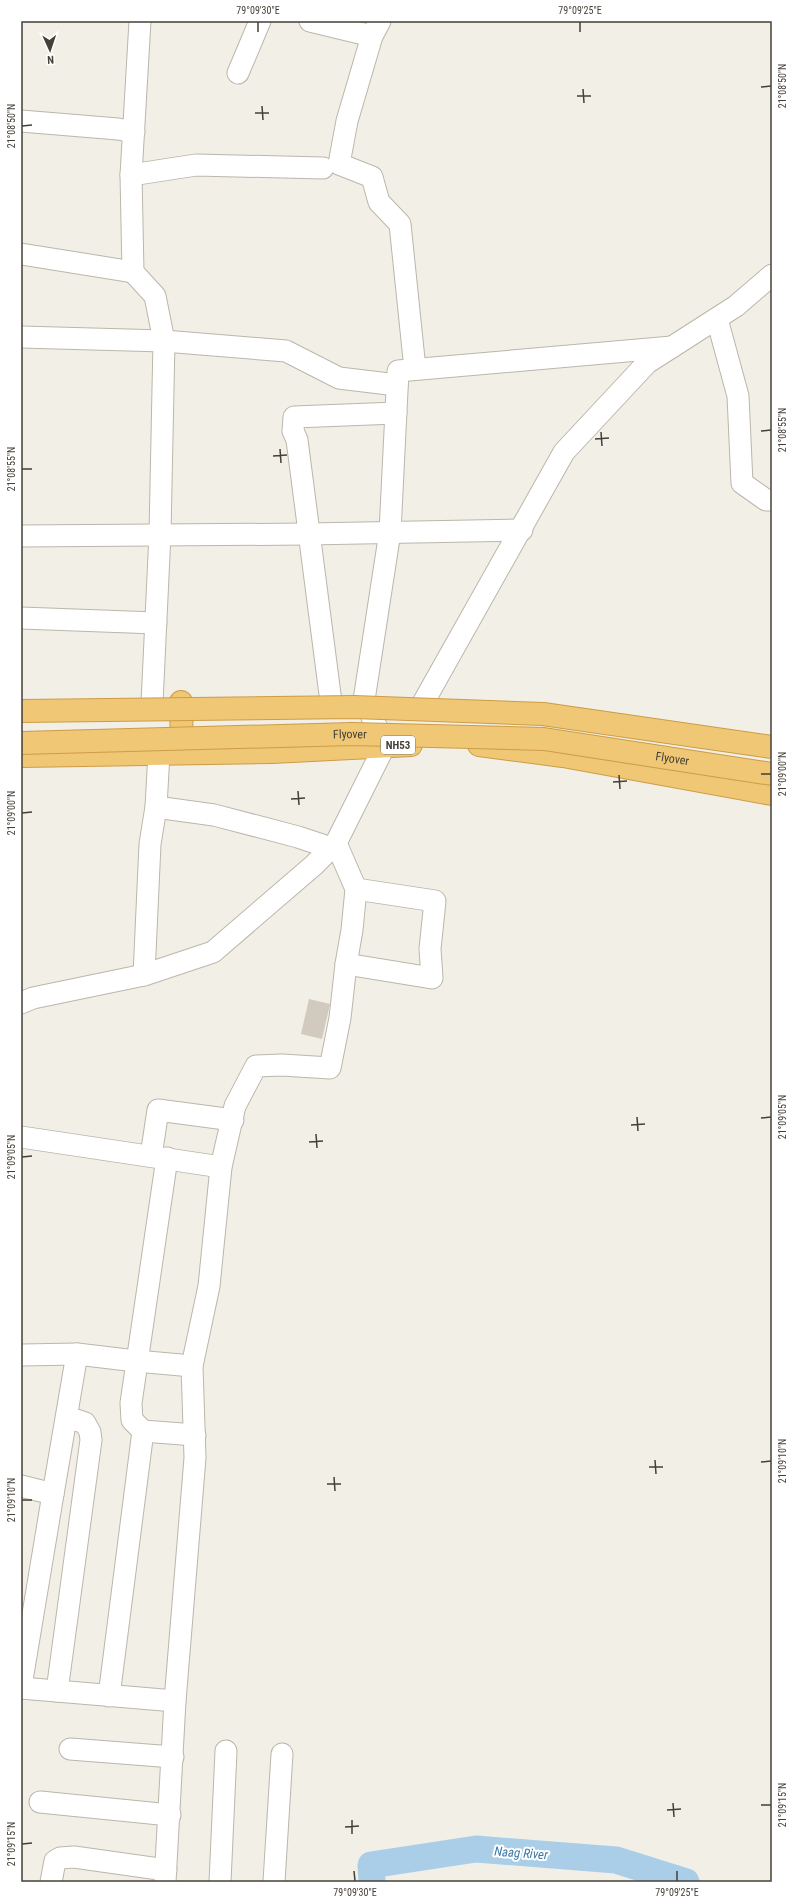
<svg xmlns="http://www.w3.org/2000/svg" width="793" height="1903" viewBox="0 0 793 1903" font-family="'Roboto Condensed',sans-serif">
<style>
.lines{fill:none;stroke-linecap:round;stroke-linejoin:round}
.river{stroke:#aacee8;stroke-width:27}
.building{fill:#d2cabe}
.minor-casing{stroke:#bcb6ab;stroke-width:23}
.highway-casing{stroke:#cd9c46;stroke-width:24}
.minor{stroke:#fff;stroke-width:21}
.highway{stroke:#efc775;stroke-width:22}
.highway-bridge-casing{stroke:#cd9c46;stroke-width:24;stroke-linecap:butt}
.highway-bridge{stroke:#efc775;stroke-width:22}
.ticks{fill:none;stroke:#443f37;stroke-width:1.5}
.labels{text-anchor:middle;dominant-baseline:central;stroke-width:4;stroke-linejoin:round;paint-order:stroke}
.shield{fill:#fff;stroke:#7c7973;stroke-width:1}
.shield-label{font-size:11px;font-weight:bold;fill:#443f37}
.street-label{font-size:12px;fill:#443f37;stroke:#fff}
.water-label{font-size:13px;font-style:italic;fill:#3b78a5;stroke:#fff}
.neatline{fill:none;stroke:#443f37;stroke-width:1.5}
.ticks-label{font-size:10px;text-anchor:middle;fill:#443f37}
</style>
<rect width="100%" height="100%" fill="#f2efe7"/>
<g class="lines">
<!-- river -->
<polyline class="river" points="372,1882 371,1865 476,1849 616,1860 686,1882"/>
</g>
<!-- building -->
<polygon class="building" points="309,999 330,1004 322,1039 301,1034"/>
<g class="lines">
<defs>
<g id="minor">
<polyline points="140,21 131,175 133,272 155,296 164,341 286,351 339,378 397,385"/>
<polyline points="310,21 372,36"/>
<polyline points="380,21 372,36 347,121 339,164 372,177 379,202 400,224 415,369"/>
<polyline points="238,73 260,21"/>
<polyline points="21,121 118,129 134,132"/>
<polyline points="131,175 196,165 323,168"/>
<polyline points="21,254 133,272"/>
<polyline points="717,319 738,396 742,483 766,500 772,500"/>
<polyline points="21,337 164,341 160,534 152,703"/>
<polyline points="21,536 308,534 522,530"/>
<polyline points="21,618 156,623"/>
<polyline points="331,702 297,440 293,431 294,417 396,413"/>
<polyline points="423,703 564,452 647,363 736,306 772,275"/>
<polyline points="156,807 214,815 298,837 331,848"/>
<polyline points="346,964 432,978 430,949 435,901 356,889"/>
<polyline points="144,975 150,844 156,807 159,753"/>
<polyline points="21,1003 33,998 144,975 213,952 314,865 336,843 385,745 364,700 390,532 398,371 672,347"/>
<polyline points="21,1137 221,1167"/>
<polyline points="151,1156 158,1110 233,1120"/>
<polyline points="167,1158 131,1403 132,1420 143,1431 195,1435"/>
<polyline points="22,1355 77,1354 136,1361 192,1366"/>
<polyline points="21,1486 53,1494 21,1686"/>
<polyline points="53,1494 77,1354"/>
<polyline points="21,1688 175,1701"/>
<polyline points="57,1691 91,1440 90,1432 85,1423 67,1417"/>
<polyline points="109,1696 143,1431"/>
<polyline points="70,1749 173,1757"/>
<polyline points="40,1802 170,1815"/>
<polyline points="51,1882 55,1861 60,1858 74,1857 166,1870"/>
<polyline points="165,1882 175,1701 195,1458 192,1366 209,1286 221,1167 235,1106 256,1066 282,1065 330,1068 340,1018 346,964 352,930 356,889 336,843"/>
<polyline points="220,1882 226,1751"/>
<polyline points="274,1882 282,1754"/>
</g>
<g id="highway">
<polyline points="181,702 182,753"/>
<polyline points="479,745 563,756 772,794"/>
<polyline points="21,756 272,752 411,745"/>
</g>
</defs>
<!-- minor casing -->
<use href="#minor" class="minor-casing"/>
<!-- highway casing -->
<use href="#highway" class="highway-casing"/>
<!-- minor -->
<use href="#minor" class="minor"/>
<!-- highway -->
<use href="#highway" class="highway"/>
<defs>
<g id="highway-bridge">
<polyline points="21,711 354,707 543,714 772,747"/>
<path id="s1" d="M21 743 352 734 544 739 772 774"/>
</g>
</defs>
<!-- highway-bridge casing -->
<use href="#highway-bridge" class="highway-bridge-casing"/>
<!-- highway-bridge -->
<use href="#highway-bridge" class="highway-bridge"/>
</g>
<!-- ticks -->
<path class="ticks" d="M258 22V32M580 22V32M761 87 771 86M583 89 584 103M577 96H591M262 106 263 120M255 113H269M22 126 32 125M761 431 771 430M601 432 602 446M595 439 609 438M280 449 281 463M273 456 287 455M22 469H32M761 774H771M619 775 620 789M613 782 627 781M298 791 299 805M291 799 305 798M22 813 32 812M637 1117 638 1131M761 1118 771 1117M631 1125 645 1124M316 1134 317 1148M309 1142 323 1141M22 1157 32 1156M655 1460 656 1474M761 1462 771 1461M649 1467H663M334 1477 335 1491M327 1484H341M22 1500H32M673 1803 674 1817M761 1805H771M667 1810 681 1809M352 1820V1834M345 1827 359 1826M22 1844 32 1843M354 1871 355 1881M677 1871V1881"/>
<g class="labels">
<!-- shield labels -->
<rect class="shield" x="381" y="736" width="34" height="18" rx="3"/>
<g class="shield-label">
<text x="398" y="745">NH53</text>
</g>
<!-- street labels -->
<g class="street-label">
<text stroke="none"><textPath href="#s1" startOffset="329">Flyover</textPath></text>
<text stroke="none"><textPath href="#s1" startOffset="653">Flyover</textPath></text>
</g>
<!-- water labels -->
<g class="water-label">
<text transform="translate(521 1853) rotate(4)">Naag River</text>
</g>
</g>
<!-- border -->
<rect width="793" height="1903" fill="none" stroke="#ffffff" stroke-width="44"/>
<!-- north arrow -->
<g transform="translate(50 50) rotate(177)" stroke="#ffffff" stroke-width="3" paint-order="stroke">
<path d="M0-3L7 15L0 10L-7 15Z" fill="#443f37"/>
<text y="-6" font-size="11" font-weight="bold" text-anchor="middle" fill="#443f37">N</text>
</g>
<rect x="22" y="22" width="749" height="1859" class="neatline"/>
<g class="ticks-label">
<text x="258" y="14">79°09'30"E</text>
<text x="580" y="14">79°09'25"E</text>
<text transform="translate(782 86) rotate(-90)" y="4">21°08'50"N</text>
<text transform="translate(11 126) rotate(-90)" y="4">21°08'50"N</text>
<text transform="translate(782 430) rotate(-90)" y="4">21°08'55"N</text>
<text transform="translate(11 469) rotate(-90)" y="4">21°08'55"N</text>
<text transform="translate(782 774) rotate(-90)" y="4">21°09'00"N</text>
<text transform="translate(11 813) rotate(-90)" y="4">21°09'00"N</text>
<text transform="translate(782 1117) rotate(-90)" y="4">21°09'05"N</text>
<text transform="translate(11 1157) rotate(-90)" y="4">21°09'05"N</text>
<text transform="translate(782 1461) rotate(-90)" y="4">21°09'10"N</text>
<text transform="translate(11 1500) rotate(-90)" y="4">21°09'10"N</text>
<text transform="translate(782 1805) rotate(-90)" y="4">21°09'15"N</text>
<text transform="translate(11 1844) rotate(-90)" y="4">21°09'15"N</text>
<text x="355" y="1896">79°09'30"E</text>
<text x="677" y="1896">79°09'25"E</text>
</g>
</svg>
